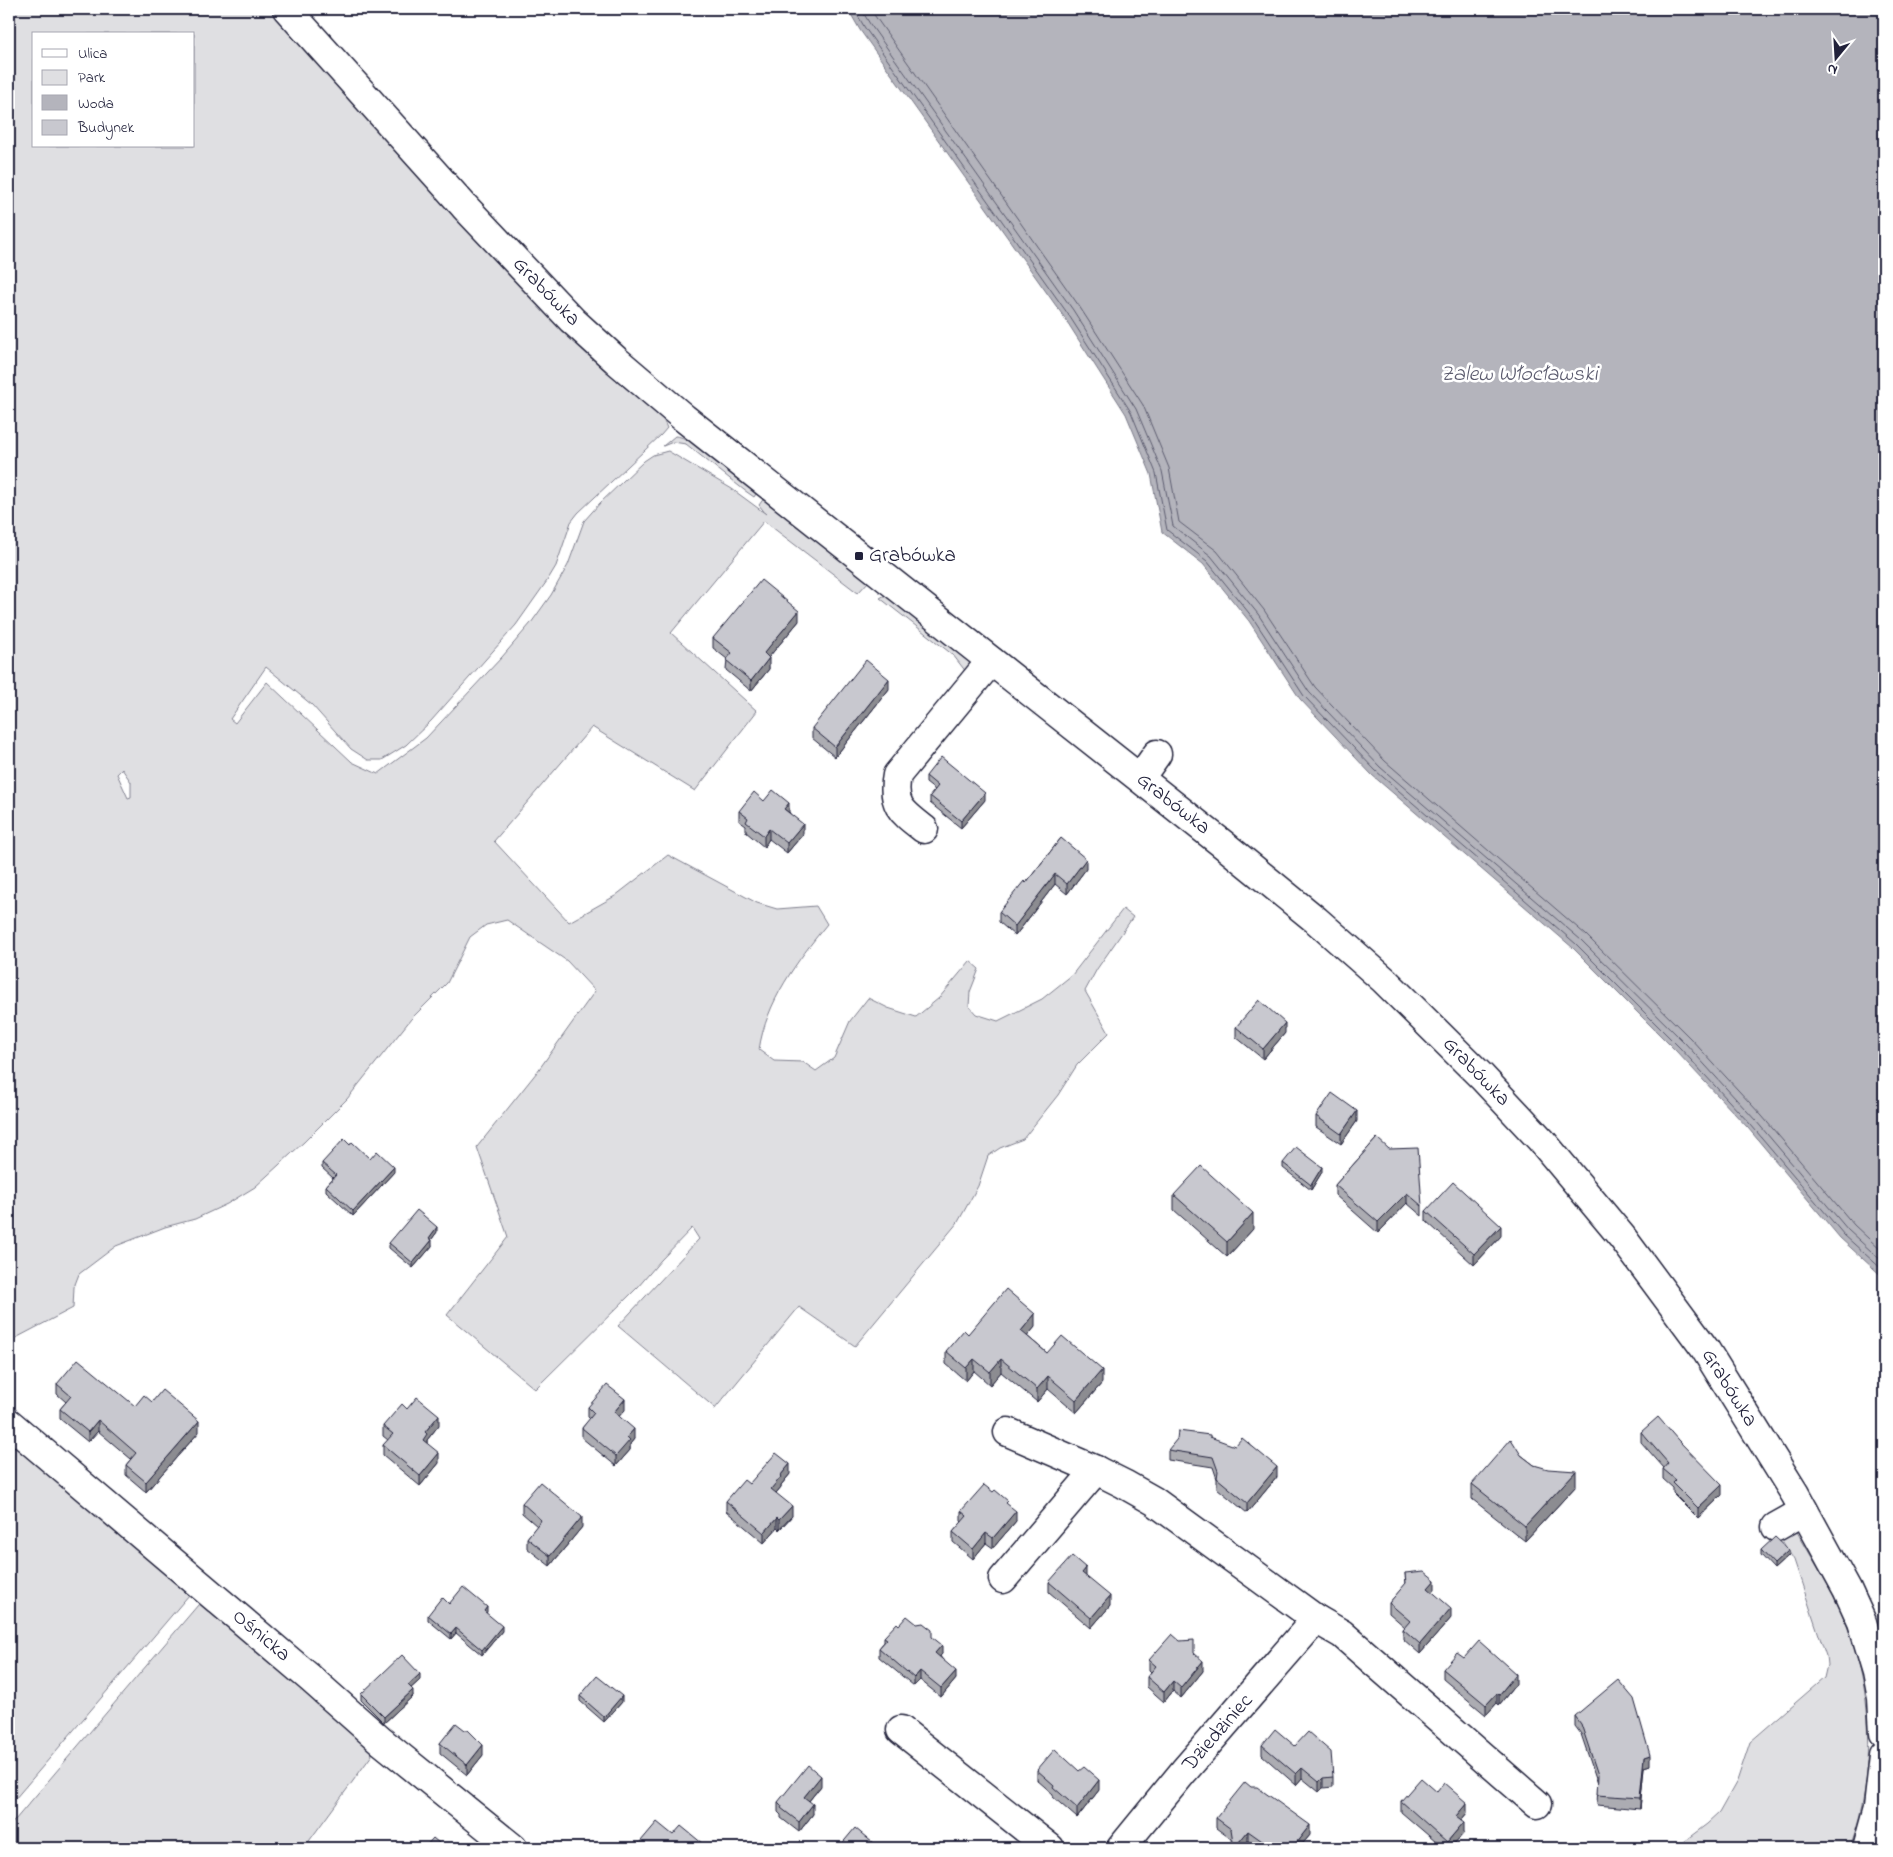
<svg xmlns="http://www.w3.org/2000/svg" width="1893" height="1857" viewBox="0 0 1893 1857" font-family="'Indie Flower',sans-serif">
<style>
.green{fill:#dfdfe2;stroke:#80808e;fill-rule:evenodd}
.water{fill:#b4b4bc;stroke:#7a7a88}
.lines{fill:none;stroke-linecap:round;stroke-linejoin:round}
.shore{stroke:#5c5c6f;stroke-width:1}
.minor-casing{stroke:#22223b;stroke-width:31}
.minor{stroke:#fff;stroke-width:28}
.wall{fill:#acacb2;stroke:#22223b}
.shaded-wall{fill:#8c8c91;stroke:#22223b}
.building{fill:#c8c8cf;stroke:#22223b}
.poi-dot{fill:#22223b;stroke:#fff;stroke-width:2}
.labels{text-anchor:middle;dominant-baseline:central;stroke-width:5;stroke-linejoin:round;paint-order:stroke}
.street-label{font-size:21px;fill:#22223b;stroke:#fff}
.poi-label{font-size:21px;fill:#22223b;stroke:#fff;text-anchor:start}
.water-label{font-size:22px;font-style:italic;fill:#5c5c6f;stroke:#fff}
</style>
<rect width="100%" height="100%" fill="#fff"/>
<filter id="ink" filterUnits="userSpaceOnUse"><feTurbulence type="fractalNoise" baseFrequency=".02" numOctaves="2"/><feDisplacementMap in="SourceGraphic" scale="10" xChannelSelector="R" yChannelSelector="G"/><feConvolveMatrix kernelMatrix="1 2 1 2 8 2 1 2 1" color-interpolation-filters="sRGB"/></filter>
<g filter="url(#ink)">
<!-- green -->
<g class="green">
<path d="M9 9H270L452 213 525 291 623 386 661 415 667 428 661 435 578 513 571 522 556 566 547 581 516 625 431 721 406 745 382 760H368L351 749 312 705 266 667 230 719 235 723 267 682 352 762 378 774 426 738 502 657 531 623 551 595 568 565 584 521 600 503 644 461 653 455 668 451 732 489 766 514 759 505 765 497 869 581 858 593 764 521 671 633 757 711 695 791 592 727 494 841 569 922 615 896 668 855 757 903 777 909 816 906 827 924C797 961 766 1002 759 1050L774 1061 803 1062 816 1071 834 1058 850 1021 868 998 888 1008 916 1017 939 998 970 961 979 969 970 992 969 1006 976 1014 998 1021 1042 999 1072 975 1123 909 1133 917 1097 969 1085 991 1109 1033 1077 1065 1058 1095 1023 1139 1000 1148 988 1156 978 1186 958 1222 855 1346 799 1307 714 1410 715 1408 618 1326 699 1239 692 1228 661 1260 638 1287 535 1389 447 1315 508 1237 477 1147 537 1072 595 991 567 961 507 920 486 925 470 937 447 983 411 1019 347 1099 304 1142 255 1187 227 1204 195 1219 165 1227 116 1246 79 1274 74 1287 73 1308 14 1339 9 1344ZM34 34H194V146H34ZM122 769 131 782V797L128 798 117 774Z"/>
<path d="M675 436C691 435 742 480 758 491L754 497 744 490 686 444 673 442 663 446Z"/>
<polygon points="887,594 978,667 970,677 953,655 880,598"/>
<polygon points="9,1432 195,1588 9,1806"/>
<path d="M1793 1525C1809 1553 1827 1581 1841 1611 1874 1686 1878 1772 1850 1848H1675L1707 1824 1719 1813 1737 1781 1750 1742 1824 1678 1827 1665 1826 1656 1794 1560 1778 1534Z"/>
<polygon points="204,1598 368,1742 372,1755 304,1848 9,1848 9,1827"/>
</g>
<!-- water -->
<polygon class="water" points="848,9 1884,9 1884,1278 1840,1238 1748,1128 1676,1051 1573,948 1372,775 1300,699 1249,621 1203,564 1162,532 1151,474 1126,414 1064,317 860,30"/>
<g class="lines">
<!-- shore -->
<g class="shore">
<polyline points="854,9 865,28 1068,314 1131,412 1156,473 1167,530 1207,561 1253,618 1304,696 1376,771 1576,944 1680,1048 1751,1125 1844,1235 1884,1271"/>
<polyline points="861,9 870,24 1073,310 1136,409 1162,471 1173,526 1211,556 1258,614 1309,692 1380,767 1581,940 1685,1043 1756,1121 1848,1230 1884,1263"/>
<polyline points="870,9 1079,306 1143,405 1169,468 1179,522 1217,551 1264,610 1315,687 1385,761 1586,935 1690,1038 1762,1116 1854,1225 1884,1253"/>
</g>
<defs>
<g id="minor">
<polyline points="287,9 464,206 572,320 617,361 684,418 1224,845 1316,920 1384,980 1482,1077 1541,1140 1622,1237 1705,1349 1795,1494 1847,1589 1862,1622 1877,1672 1882,1698 1884,1733"/>
<polyline points="1140,778 1157,754"/>
<path d="M924 829C902 812 891 805 897 775L991 661"/>
<polyline points="9,1423 310,1678 381,1741 513,1848"/>
<polyline points="1008,1432 1096,1470 1124,1484 1154,1501 1316,1619 1342,1634 1537,1804"/>
<polyline points="1776,1527 1804,1511"/>
<polyline points="1003,1579 1096,1470"/>
<polyline points="901,1730 1050,1848"/>
<polyline points="1121,1848 1184,1771 1316,1619"/>
<polyline points="1867,1848 1878,1808 1884,1755"/>
</g>
</defs>
<!-- minor casing -->
<use href="#minor" class="minor-casing"/>
<!-- minor -->
<use href="#minor" class="minor"/>
</g>
<!-- wall -->
<g class="wall">
<polygon points="799,621 768,658 769,669 751,691 726,670 727,659 713,648 713,638"/>
<polygon points="889,689 835,757 812,738 812,728"/>
<polygon points="926,776 985,800 961,828 930,803 930,796 935,790 926,783"/>
<polygon points="764,801 789,812 803,834 787,853 769,839 764,847 746,832 746,826 739,821 739,811"/>
<polygon points="1061,838 1086,869 1067,894 1055,884 1015,936 999,922 999,912 1026,883"/>
<polygon points="1236,1027 1285,1033 1263,1059 1236,1037"/>
<polygon points="1316,1116 1357,1121 1341,1144 1316,1127"/>
<polygon points="1377,1138 1422,1206 1422,1216 1407,1203 1378,1233 1335,1195 1335,1185"/>
<polygon points="350,1145 370,1159 394,1172 353,1216 326,1191 326,1186 333,1178 322,1168 322,1163"/>
<polygon points="1283,1163 1322,1172 1311,1190 1283,1168"/>
<polygon points="1174,1195 1253,1229 1227,1257 1174,1210"/>
<polygon points="1426,1211 1501,1236 1474,1265 1426,1221"/>
<polygon points="437,1232 431,1240 432,1246 413,1268 389,1248 389,1243"/>
<polygon points="1035,1327 1027,1336 1047,1353 1102,1383 1076,1413 1048,1389 1037,1402 1001,1372 990,1385 974,1371 966,1381 946,1364 946,1351 968,1334"/>
<polygon points="57,1384 135,1406 152,1402 199,1432 146,1492 126,1475 126,1465 131,1459 98,1431 88,1442 60,1419 60,1409 66,1402 57,1394"/>
<polygon points="588,1407 625,1410 619,1416 634,1439 630,1444 630,1450 616,1466 582,1438 582,1428 590,1419 588,1417"/>
<polygon points="407,1409 439,1425 427,1440 427,1444 439,1463 420,1486 383,1455 383,1445 388,1440 383,1436 383,1426"/>
<polygon points="1641,1432 1722,1495 1698,1518 1673,1493 1673,1488 1663,1479 1663,1469 1664,1468 1641,1442"/>
<polygon points="1210,1437 1277,1477 1247,1513 1217,1488 1217,1479 1213,1467 1168,1460 1168,1450"/>
<polygon points="1521,1455 1534,1465 1576,1486 1525,1541 1472,1499 1472,1484"/>
<polygon points="790,1474 781,1485 781,1487 776,1493 792,1516 779,1530 777,1528 764,1543 726,1511 726,1501 749,1484"/>
<polygon points="522,1503 582,1527 550,1566 527,1548 527,1538 537,1526 522,1513"/>
<polygon points="1008,1505 1016,1521 993,1548 986,1543 973,1559 953,1542 953,1532 962,1522 961,1521 961,1511"/>
<polygon points="1761,1550 1789,1555 1774,1569 1761,1555"/>
<polygon points="1405,1573 1435,1590 1433,1592 1451,1618 1420,1654 1403,1639 1403,1629 1405,1627 1389,1613 1389,1603 1406,1584"/>
<polygon points="1086,1576 1110,1606 1091,1628 1049,1592 1049,1582"/>
<polygon points="449,1604 487,1612 486,1613 502,1631 482,1655 456,1633 451,1639 428,1620 428,1615"/>
<polygon points="899,1625 932,1637 942,1654 940,1656 956,1679 941,1697 920,1680 914,1686 879,1657 879,1648 884,1642 884,1637"/>
<polygon points="1194,1653 1203,1671 1181,1698 1173,1691 1164,1702 1147,1687 1147,1677 1151,1672 1149,1670 1149,1660"/>
<polygon points="1464,1658 1516,1684 1499,1705 1497,1703 1486,1715 1443,1679 1443,1669"/>
<polygon points="420,1680 411,1688 413,1696 384,1723 361,1700 361,1694"/>
<polygon points="580,1696 622,1702 604,1722 580,1701"/>
<polygon points="1575,1716 1650,1765 1644,1767 1640,1809 1597,1805 1598,1784 1581,1734 1575,1726"/>
<polygon points="465,1730 483,1755 467,1775 440,1753 440,1743"/>
<polygon points="1262,1745 1295,1746 1333,1777 1333,1787 1323,1788 1319,1792 1302,1778 1296,1785 1262,1755"/>
<polygon points="1037,1770 1079,1771 1099,1790 1077,1818 1053,1797 1053,1794 1037,1780"/>
<polygon points="821,1786 809,1801 813,1814 799,1832 781,1818 781,1815 778,1812 778,1802"/>
<polygon points="1437,1792 1467,1813 1461,1820 1464,1833 1450,1848 1443,1848 1401,1812 1401,1801"/>
<polygon points="1216,1818 1310,1835 1299,1848 1258,1848 1248,1841 1242,1848 1232,1848 1231,1839 1216,1828"/>
</g>
<!-- shaded-wall -->
<g class="shaded-wall">
<polygon points="799,611 799,621 764,663 764,653"/>
<polygon points="769,658 769,669 751,691 751,681"/>
<polygon points="889,679 889,689 835,757 835,747"/>
<polygon points="985,793 985,800 961,828 961,821"/>
<polygon points="789,803 789,813 784,809"/>
<polygon points="803,824 803,834 787,853 787,843"/>
<polygon points="769,829 769,839 764,847 764,836"/>
<polygon points="1086,859 1086,869 1067,894 1067,884"/>
<polygon points="1055,874 1055,884 1015,936 1015,926"/>
<polygon points="1285,1023 1285,1033 1263,1059 1263,1049"/>
<polygon points="1357,1111 1357,1121 1341,1144 1341,1134"/>
<polygon points="394,1167 394,1172 353,1216 353,1211"/>
<polygon points="1322,1167 1322,1172 1311,1190 1311,1185"/>
<polygon points="1407,1193 1407,1203 1378,1233 1378,1222"/>
<polygon points="1253,1213 1253,1229 1227,1257 1227,1242"/>
<polygon points="1501,1226 1501,1236 1474,1265 1474,1254"/>
<polygon points="437,1227 437,1232 429,1243 429,1238"/>
<polygon points="432,1240 432,1246 413,1268 413,1263"/>
<polygon points="1035,1314 1035,1327 1021,1344 1021,1331"/>
<polygon points="974,1359 974,1371 966,1381 966,1368"/>
<polygon points="1001,1359 1001,1372 990,1385 990,1372"/>
<polygon points="1102,1370 1102,1383 1076,1413 1076,1400"/>
<polygon points="1048,1376 1048,1389 1037,1402 1037,1389"/>
<polygon points="625,1399 625,1410 614,1422 614,1412"/>
<polygon points="439,1415 439,1425 427,1440 427,1444 423,1440 425,1432"/>
<polygon points="98,1420 98,1431 88,1442 88,1432"/>
<polygon points="199,1421 199,1432 146,1492 146,1482"/>
<polygon points="634,1429 634,1439 630,1444 630,1450 616,1466 616,1456 627,1437"/>
<polygon points="439,1453 439,1463 420,1486 420,1476"/>
<polygon points="790,1464 790,1474 781,1485 781,1487 771,1499 771,1489 780,1476"/>
<polygon points="1277,1467 1277,1477 1247,1513 1247,1503"/>
<polygon points="1576,1471 1576,1486 1525,1541 1525,1526"/>
<polygon points="1722,1485 1722,1495 1698,1518 1698,1508"/>
<polygon points="792,1506 792,1516 779,1530 779,1520"/>
<polygon points="1016,1511 1016,1521 993,1548 993,1538"/>
<polygon points="582,1517 582,1527 550,1566 550,1556"/>
<polygon points="777,1518 777,1528 764,1543 764,1533"/>
<polygon points="986,1533 986,1543 973,1559 973,1549"/>
<polygon points="1789,1550 1789,1555 1774,1569 1774,1564"/>
<polygon points="1086,1568 1086,1578 1082,1573"/>
<polygon points="1435,1580 1435,1590 1428,1598 1428,1588"/>
<polygon points="1110,1596 1110,1606 1091,1628 1091,1618"/>
<polygon points="487,1607 487,1612 484,1616 484,1611"/>
<polygon points="1451,1608 1451,1618 1420,1654 1420,1644"/>
<polygon points="502,1626 502,1631 482,1655 482,1650"/>
<polygon points="456,1628 456,1633 451,1639 451,1634"/>
<polygon points="942,1645 942,1654 935,1662 935,1653"/>
<polygon points="1203,1661 1203,1671 1181,1698 1181,1688"/>
<polygon points="920,1671 920,1680 914,1686 914,1678"/>
<polygon points="956,1671 956,1679 941,1697 941,1688"/>
<polygon points="420,1674 420,1680 408,1691 408,1685"/>
<polygon points="1516,1674 1516,1684 1499,1705 1499,1695"/>
<polygon points="1173,1681 1173,1691 1164,1702 1164,1692"/>
<polygon points="413,1690 413,1696 384,1723 384,1717"/>
<polygon points="1497,1693 1497,1703 1486,1715 1486,1705"/>
<polygon points="622,1696 622,1702 604,1722 604,1717"/>
<polygon points="483,1745 483,1755 467,1775 467,1765"/>
<polygon points="1650,1755 1650,1765 1644,1767 1640,1809 1640,1798 1644,1757"/>
<polygon points="1302,1768 1302,1778 1296,1785 1296,1774"/>
<polygon points="821,1776 821,1786 804,1807 804,1797"/>
<polygon points="1323,1778 1323,1788 1319,1792 1319,1782"/>
<polygon points="1099,1780 1099,1790 1077,1818 1077,1808"/>
<polygon points="1467,1803 1467,1813 1456,1826 1456,1816"/>
<polygon points="813,1804 813,1814 799,1832 799,1822"/>
<polygon points="1464,1822 1464,1833 1450,1848 1447,1848 1447,1842"/>
<polygon points="1310,1825 1310,1835 1299,1848 1292,1848"/>
<polygon points="1248,1831 1248,1841 1242,1848 1234,1848"/>
</g>
<!-- building -->
<g class="building">
<polygon points="761,580 799,611 764,653 769,658 751,681 726,660 732,653 713,638"/>
<polygon points="866,660 889,679 835,747 812,728"/>
<polygon points="941,757 985,793 961,821 930,796 938,786 926,776"/>
<polygon points="773,790 789,803 784,809 803,824 787,843 769,829 764,836 746,822 748,818 739,811 754,792 764,801"/>
<polygon points="1061,838 1086,859 1067,884 1055,874 1015,926 999,912 1024,881 1026,883"/>
<polygon points="1259,1000 1285,1023 1263,1049 1236,1027"/>
<polygon points="1332,1093 1357,1111 1341,1134 1316,1116"/>
<polygon points="1377,1138 1389,1149 1418,1148 1422,1206 1407,1193 1378,1222 1335,1185"/>
<polygon points="344,1139 350,1145 352,1142 370,1159 377,1151 394,1167 353,1211 326,1186 336,1175 322,1163"/>
<polygon points="1296,1147 1322,1167 1311,1185 1283,1163"/>
<polygon points="1201,1166 1253,1213 1227,1242 1174,1195"/>
<polygon points="1453,1182 1501,1226 1474,1254 1426,1211"/>
<polygon points="417,1210 437,1227 429,1238 432,1240 413,1263 389,1243"/>
<polygon points="1006,1289 1035,1314 1021,1331 1047,1353 1062,1336 1102,1370 1076,1400 1048,1376 1037,1389 1001,1359 990,1372 974,1359 966,1368 946,1351 964,1330 968,1334"/>
<polygon points="78,1359 135,1406 144,1395 152,1402 162,1390 199,1421 146,1482 126,1465 136,1453 98,1420 88,1432 60,1409 71,1396 57,1384"/>
<polygon points="607,1385 625,1399 614,1412 634,1429 627,1437 630,1440 616,1456 582,1428 594,1413 588,1407"/>
<polygon points="417,1397 439,1415 425,1432 427,1434 423,1440 439,1453 420,1476 383,1445 393,1434 383,1426 402,1404 407,1409"/>
<polygon points="1658,1417 1678,1440 1722,1485 1698,1508 1673,1483 1676,1480 1663,1469 1668,1463 1641,1432"/>
<polygon points="1178,1431 1210,1435 1210,1437 1235,1446 1242,1438 1277,1467 1247,1503 1217,1478 1218,1471 1213,1457 1168,1450 1177,1439"/>
<polygon points="1511,1439 1521,1455 1534,1465 1548,1469 1576,1471 1525,1526 1472,1484"/>
<polygon points="776,1453 790,1464 780,1476 781,1477 771,1489 792,1506 779,1520 777,1518 764,1533 726,1501 744,1480 749,1484"/>
<polygon points="540,1482 582,1517 550,1556 527,1538 541,1520 522,1503"/>
<polygon points="984,1485 993,1492 995,1490 1008,1501 1006,1503 1016,1511 993,1538 986,1533 973,1549 953,1532 967,1516 961,1511"/>
<polygon points="1775,1537 1789,1550 1774,1564 1761,1550"/>
<polygon points="1072,1556 1086,1568 1082,1573 1110,1596 1091,1618 1049,1582"/>
<polygon points="1424,1571 1435,1580 1428,1588 1451,1608 1420,1644 1403,1629 1410,1621 1389,1603 1406,1583 1405,1573"/>
<polygon points="463,1587 487,1607 484,1611 502,1626 482,1650 456,1628 451,1634 428,1615 442,1597 449,1604"/>
<polygon points="907,1616 917,1624 923,1623 932,1630 932,1637 942,1645 935,1653 956,1671 941,1688 920,1671 914,1678 879,1648 887,1639 884,1637 897,1623 899,1625"/>
<polygon points="1172,1634 1180,1641 1194,1640 1194,1653 1203,1661 1181,1688 1173,1681 1164,1692 1147,1677 1156,1666 1149,1660"/>
<polygon points="1479,1641 1516,1674 1499,1695 1497,1693 1486,1705 1443,1669 1457,1653 1464,1658"/>
<polygon points="402,1655 420,1674 408,1685 413,1690 384,1717 361,1694"/>
<polygon points="597,1676 622,1696 604,1717 580,1696"/>
<polygon points="1618,1680 1634,1699 1650,1755 1644,1757 1640,1798 1597,1795 1598,1775 1581,1724 1575,1716"/>
<polygon points="456,1723 465,1730 468,1730 483,1745 467,1765 440,1743"/>
<polygon points="1275,1729 1295,1746 1308,1732 1331,1752 1333,1777 1323,1778 1319,1782 1302,1768 1296,1774 1262,1745"/>
<polygon points="1055,1749 1079,1771 1084,1767 1099,1780 1077,1808 1053,1787 1054,1785 1037,1770"/>
<polygon points="808,1765 821,1776 804,1797 813,1804 799,1822 781,1808 782,1806 778,1802"/>
<polygon points="1421,1778 1437,1792 1444,1783 1467,1803 1456,1816 1464,1822 1447,1842 1401,1801"/>
<polygon points="1245,1782 1251,1787 1257,1787 1310,1825 1292,1848 1272,1848 1248,1831 1234,1848 1231,1829 1216,1818"/>
<polygon points="657,1822 673,1835 681,1826 703,1844 699,1848 635,1848"/>
<polygon points="855,1828 879,1848 842,1848 840,1846"/>
<polygon points="433,1838 445,1848 421,1848 424,1848"/>
<polygon points="920,1844 923,1848 913,1848"/>
<polygon points="885,1845 887,1848 880,1848"/>
</g>
</g>
<!-- markers -->
<rect class="poi-dot" x="854" y="551" width="10" height="10" rx="2.5"/>
<g class="labels">
<!-- street labels -->
<g class="street-label">
<text transform="translate(546 292) rotate(46)">Grabówka</text>
<text transform="translate(1173 804) rotate(38)">Grabówka</text>
<text transform="translate(1476 1072) rotate(46)">Grabówka</text>
<text transform="translate(1729 1388) rotate(58)">Grabówka</text>
<text transform="translate(261 1636) rotate(40)">Ośnicka</text>
<text transform="translate(1218 1733) rotate(-49)">Dziedziniec</text>
</g>
<!-- poi labels -->
<g class="poi-label">
<text x="869" y="556">Grabówka</text>
</g>
<!-- water labels -->
<g class="water-label">
<text x="1519" y="375">Zalew Włocławski</text>
</g>
</g>
<!-- margin -->
<rect width="1893" height="1857" fill="none" stroke="#fff" stroke-width="30"/>
<rect x="15" y="15" width="1863" height="1827" fill="none" stroke="#22223b" stroke-width="2" filter="url(#ink)"/>
<!-- legend -->
<rect x="32" y="32" width="162" height="115" fill="#ffffff" stroke="#a7a7b1"/>
<rect x="42" y="49" width="25" height="8" fill="#ffffff" stroke="#a7a7b1"/>
<text x="78" y="58" font-size="15" fill="#22223b">Ulica</text>
<rect x="42" y="70" width="25" height="15" fill="#dfdfe2" stroke="#a7a7b1"/>
<text x="78" y="82" font-size="15" fill="#22223b">Park</text>
<rect x="42" y="95" width="25" height="15" fill="#b4b4bc" stroke="#a7a7b1"/>
<text x="78" y="108" font-size="15" fill="#22223b">Woda</text>
<rect x="42" y="120" width="25" height="15" fill="#c8c8cf" stroke="#a7a7b1"/>
<text x="78" y="132" font-size="15" fill="#22223b">Budynek</text>
<!-- north arrow -->
<g transform="translate(1836 58) rotate(198)" stroke="#ffffff" stroke-width="4" paint-order="stroke">
<path d="M0-4L9 19L0 12L-9 19Z" fill="#22223b"/>
<text y="-8" font-size="14" font-weight="bold" text-anchor="middle" fill="#22223b">N</text>
</g>
</svg>
